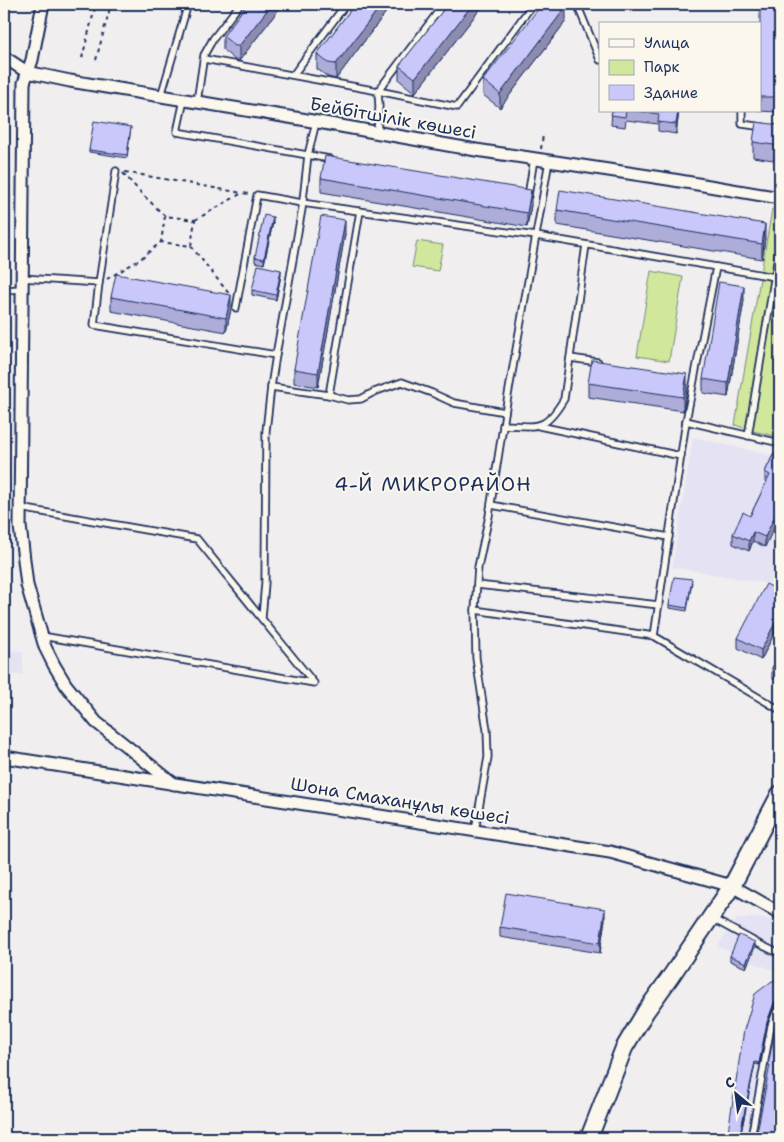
<svg xmlns="http://www.w3.org/2000/svg" width="784" height="1142" viewBox="0 0 784 1142" font-family="'Shantell Sans',sans-serif">
<style>
.built{fill:#e5e3f3}
.green{fill:#d1e79c;stroke:#768b7d}
.lines{fill:none;stroke-linecap:round;stroke-linejoin:round}
.lane-casing{stroke:#1b2f5e;stroke-width:9}
.street-casing{stroke:#1b2f5e;stroke-width:15}
.secondary-casing{stroke:#1b2f5e;stroke-width:20}
.path{stroke:#1b2f5e;stroke-width:2;stroke-dasharray:4 4;stroke-linecap:butt}
.lane{stroke:#fbf7ec;stroke-width:5.5}
.street{stroke:#fbf7ec;stroke-width:11}
.secondary{stroke:#fbf7ec;stroke-width:16}
.wall{fill:#aeacd8;stroke:#1b2f5e}
.shaded-wall{fill:#8d8cb0;stroke:#1b2f5e}
.building{fill:#cac8fb;stroke:#1b2f5e}
.labels{text-anchor:middle;dominant-baseline:central;stroke-width:4;stroke-linejoin:round;paint-order:stroke}
.street-label{font-size:18px;fill:#1b2f5e;stroke:#fbf7ec}
.quarter-label{font-size:20px;letter-spacing:1px;fill:#1b2f5e;stroke:#fbf7ec}
</style>
<rect width="100%" height="100%" fill="#f1eeef"/>
<filter id="ink" filterUnits="userSpaceOnUse"><feTurbulence type="fractalNoise" baseFrequency=".02" numOctaves="2"/><feDisplacementMap in="SourceGraphic" scale="10" xChannelSelector="R" yChannelSelector="G"/><feConvolveMatrix kernelMatrix="1 2 1 2 8 2 1 2 1" color-interpolation-filters="sRGB"/></filter>
<g filter="url(#ink)">
<!-- built -->
<g class="built">
<polygon points="693,437 780,457 780,565 769,584 672,567"/>
<polygon points="4,511 7,650 23,651 23,675 4,675"/>
<polygon points="762,917 780,924 780,970 778,972 749,961 746,968 730,961 733,954 717,946 737,919"/>
<polygon points="780,983 780,1138 727,1138"/>
</g>
<!-- green -->
<g class="green">
<polygon points="772,209 780,211 780,437 753,431 735,425"/>
<polygon points="417,241 443,245 438,271 412,267"/>
<polygon points="651,271 683,277 669,361 637,356"/>
</g>
<g class="lines">
<defs>
<g id="lane">
<polyline points="444,4 378,91 457,107 533,4"/>
<polyline points="577,4 600,60"/>
<polyline points="204,59 378,91 379,107 377,133"/>
<polyline points="293,75 346,4"/>
<polyline points="161,96 188,4"/>
<polyline points="184,100 177,132 330,159"/>
<polyline points="197,102 204,55 213,39 240,4"/>
<polyline points="742,111 742,124 763,127"/>
<polyline points="526,196 528,196 534,159"/>
<polyline points="716,267 686,421 780,443"/>
<polyline points="22,278 99,283 94,325 276,355 302,209 308,155 316,122"/>
<polyline points="99,283 116,171"/>
<polyline points="4,290 22,289"/>
<polyline points="236,308 257,195 302,203 536,236 775,277"/>
<polyline points="276,355 271,387 329,395 360,211"/>
<polyline points="570,358 598,362"/>
<polyline points="329,395 348,400 361,399 374,392 402,382 432,393 454,403 505,412"/>
<path d="M503 425C539 426 544 432 564 399L586 245"/>
<polyline points="539,426 681,456"/>
<polyline points="748,436 780,244"/>
<polyline points="491,505 669,537"/>
<polyline points="20,508 197,539 314,683 42,636"/>
<polyline points="477,585 659,605"/>
<polyline points="475,610 654,636 686,421"/>
<polyline points="262,618 265,583 266,431 271,387"/>
<polyline points="654,636 780,710"/>
<polyline points="475,831 488,757 487,730 476,658 475,610 478,567 489,516 506,407 549,161"/>
<polyline points="713,919 757,943 780,954"/>
<polyline points="751,1138 771,1026 778,1007 780,1006"/>
</g>
<g id="street">
<polyline points="43,4 32,60 24,83 20,526 27,585 45,647 54,665 66,685 96,722 174,784"/>
<polyline points="4,57 27,72 70,81 301,119 476,150 668,179 780,198"/>
<polyline points="4,757 610,852 732,886 780,913"/>
</g>
<polyline id="secondary" points="589,1138 624,1048 646,1011 671,976 732,886 780,794"/>
</defs>
<!-- lane casing -->
<use href="#lane" class="lane-casing"/>
<!-- street casing -->
<use href="#street" class="street-casing"/>
<!-- secondary casing -->
<use href="#secondary" class="secondary-casing"/>
<!-- path -->
<g class="path">
<polyline points="82,58 96,4"/>
<polyline points="96,60 111,4"/>
<polyline points="541,149 543,135"/>
<polyline points="125,172 242,193"/>
<polyline points="123,173 143,195 165,216"/>
<polyline points="195,220 242,193 250,194"/>
<polyline points="191,246 230,295"/>
<polyline points="107,279 139,260 161,242 165,216 195,220 191,246 161,242"/>
</g>
<!-- lane -->
<use href="#lane" class="lane"/>
<!-- street -->
<use href="#street" class="street"/>
<!-- secondary -->
<use href="#secondary" class="secondary"/>
</g>
<!-- wall -->
<g class="wall">
<polygon points="247,4 283,4 239,61 235,60 223,50 223,36"/>
<polygon points="355,4 392,4 336,79 328,77 317,69 317,54"/>
<polygon points="448,4 484,4 415,93 399,80 399,66"/>
<polygon points="780,4 778,112 758,111 760,111 760,24"/>
<polygon points="566,21 500,108 483,95 483,80"/>
<polygon points="612,111 679,111 676,134 658,131 658,124 626,120 625,127 611,125"/>
<polygon points="780,125 780,161 753,157 753,142"/>
<polygon points="131,127 127,158 89,152 89,150"/>
<polygon points="321,178 531,205 527,227 321,192"/>
<polygon points="557,210 765,238 762,259 557,225"/>
<polygon points="273,222 264,264 255,262 255,257"/>
<polygon points="345,234 318,387 294,383 294,369"/>
<polygon points="281,275 276,300 252,295 252,290"/>
<polygon points="111,297 231,309 226,332 111,311"/>
<polygon points="744,300 728,397 703,393 703,379"/>
<polygon points="588,383 687,388 683,411 588,397"/>
<polygon points="774,453 765,547 753,541 749,551 733,544 733,534 750,516 766,483 765,482 765,472"/>
<polygon points="692,582 687,611 669,608 669,605"/>
<polygon points="780,591 780,635 775,632 761,660 738,648 738,638"/>
<polygon points="780,653 780,682 772,678 772,668"/>
<polygon points="605,919 600,953 500,937 500,927"/>
<polygon points="755,947 746,968 730,961 730,956"/>
<polygon points="780,980 780,1002 776,1003 774,1005 767,1024 759,1065 755,1064 740,1138 727,1138"/>
</g>
<!-- shaded-wall -->
<g class="shaded-wall">
<polygon points="272,4 283,4 239,61 239,46"/>
<polygon points="382,4 392,4 336,79 336,64"/>
<polygon points="473,4 484,4 415,93 415,78"/>
<polygon points="566,7 566,21 500,108 500,94"/>
<polygon points="678,111 679,111 676,134 676,124"/>
<polygon points="531,190 531,205 527,227 527,213"/>
<polygon points="273,217 273,222 264,264 264,259"/>
<polygon points="345,220 345,234 318,387 318,373"/>
<polygon points="765,224 765,238 762,259 762,244"/>
<polygon points="281,270 281,275 276,300 276,295"/>
<polygon points="744,286 744,300 728,397 728,383"/>
<polygon points="231,295 231,309 226,332 226,318"/>
<polygon points="687,374 687,388 683,411 683,397"/>
<polygon points="780,505 780,515 765,547 765,537"/>
<polygon points="753,532 753,541 749,551 749,541"/>
<polygon points="775,623 775,632 761,660 761,650"/>
<polygon points="605,909 605,919 600,953 600,943"/>
<polygon points="755,942 755,947 746,968 746,963"/>
<polygon points="780,999 780,1001 776,1003 774,1005 767,1024 759,1065 767,1022 774,1003 776,1000"/>
<polygon points="755,1062 740,1138 739,1138"/>
</g>
<!-- building -->
<g class="building">
<polygon points="247,4 272,4 239,46 235,46 223,36"/>
<polygon points="355,4 382,4 336,64 328,63 317,54"/>
<polygon points="448,4 473,4 415,78 399,66"/>
<polygon points="542,4 562,4 566,7 500,94 483,80"/>
<polygon points="760,4 779,4 778,97 760,97"/>
<polygon points="612,111 626,111 625,117 611,115"/>
<polygon points="636,111 678,111 676,124 658,122 659,114"/>
<polygon points="94,121 131,127 127,155 89,150"/>
<polygon points="756,122 780,125 780,146 753,142"/>
<polygon points="325,156 531,190 527,213 321,178"/>
<polygon points="560,190 765,224 762,244 557,210"/>
<polygon points="264,215 273,217 264,259 255,257"/>
<polygon points="321,216 345,220 318,373 294,369"/>
<polygon points="258,265 281,270 276,295 252,290"/>
<polygon points="116,274 231,295 226,318 111,297"/>
<polygon points="719,282 744,286 728,383 703,379"/>
<polygon points="592,360 687,374 683,397 588,383"/>
<polygon points="774,453 780,456 780,505 765,537 753,532 749,541 733,534 743,512 750,516 770,475 765,472"/>
<polygon points="674,577 692,579 687,608 669,605"/>
<polygon points="766,584 780,591 780,626 775,623 761,650 738,638"/>
<polygon points="780,653 780,672 772,668"/>
<polygon points="506,893 605,909 600,943 500,927"/>
<polygon points="739,935 755,942 746,963 730,956"/>
<polygon points="780,980 780,999 776,1000 774,1003 767,1022 759,1063 755,1062 739,1138 727,1138 744,1030 755,994 772,981"/>
<polygon points="780,1012 780,1138 756,1138 770,1065 768,1065 776,1025"/>
</g>
</g>
<g class="labels">
<!-- street labels -->
<g class="street-label">
<text transform="translate(393 118) rotate(10)">Бейбітшілік көшесі</text>
<text transform="translate(400 801) rotate(9)">Шона Смаханұлы көшесі</text>
</g>
<!-- quarter labels -->
<g class="quarter-label">
<text x="433" y="484">4-Й МИКРОРАЙОН</text>
</g>
</g>
<!-- margin -->
<rect width="784" height="1142" fill="none" stroke="#fbf7ec" stroke-width="20"/>
<rect x="10" y="10" width="764" height="1122" fill="none" stroke="#1b2f5e" stroke-width="2" filter="url(#ink)"/>
<!-- legend -->
<rect x="599" y="22" width="162" height="90" fill="#fbf7ec" stroke="#a1a7b3"/>
<rect x="609" y="39" width="25" height="8" fill="#fbf7ec" stroke="#a1a7b3"/>
<text x="644" y="48" font-size="15" fill="#1b2f5e">Улица</text>
<rect x="609" y="60" width="25" height="15" fill="#d1e79c" stroke="#a1a7b3"/>
<text x="644" y="72" font-size="15" fill="#1b2f5e">Парк</text>
<rect x="609" y="85" width="25" height="15" fill="#cac8fb" stroke="#a1a7b3"/>
<text x="644" y="98" font-size="15" fill="#1b2f5e">Здание</text>
<!-- north arrow -->
<g transform="translate(736 1094) rotate(331)" stroke="#fbf7ec" stroke-width="4" paint-order="stroke">
<path d="M0-4L9 19L0 12L-9 19Z" fill="#1b2f5e"/>
<text y="-8" font-size="14" font-weight="bold" text-anchor="middle" fill="#1b2f5e">С</text>
</g>
</svg>
